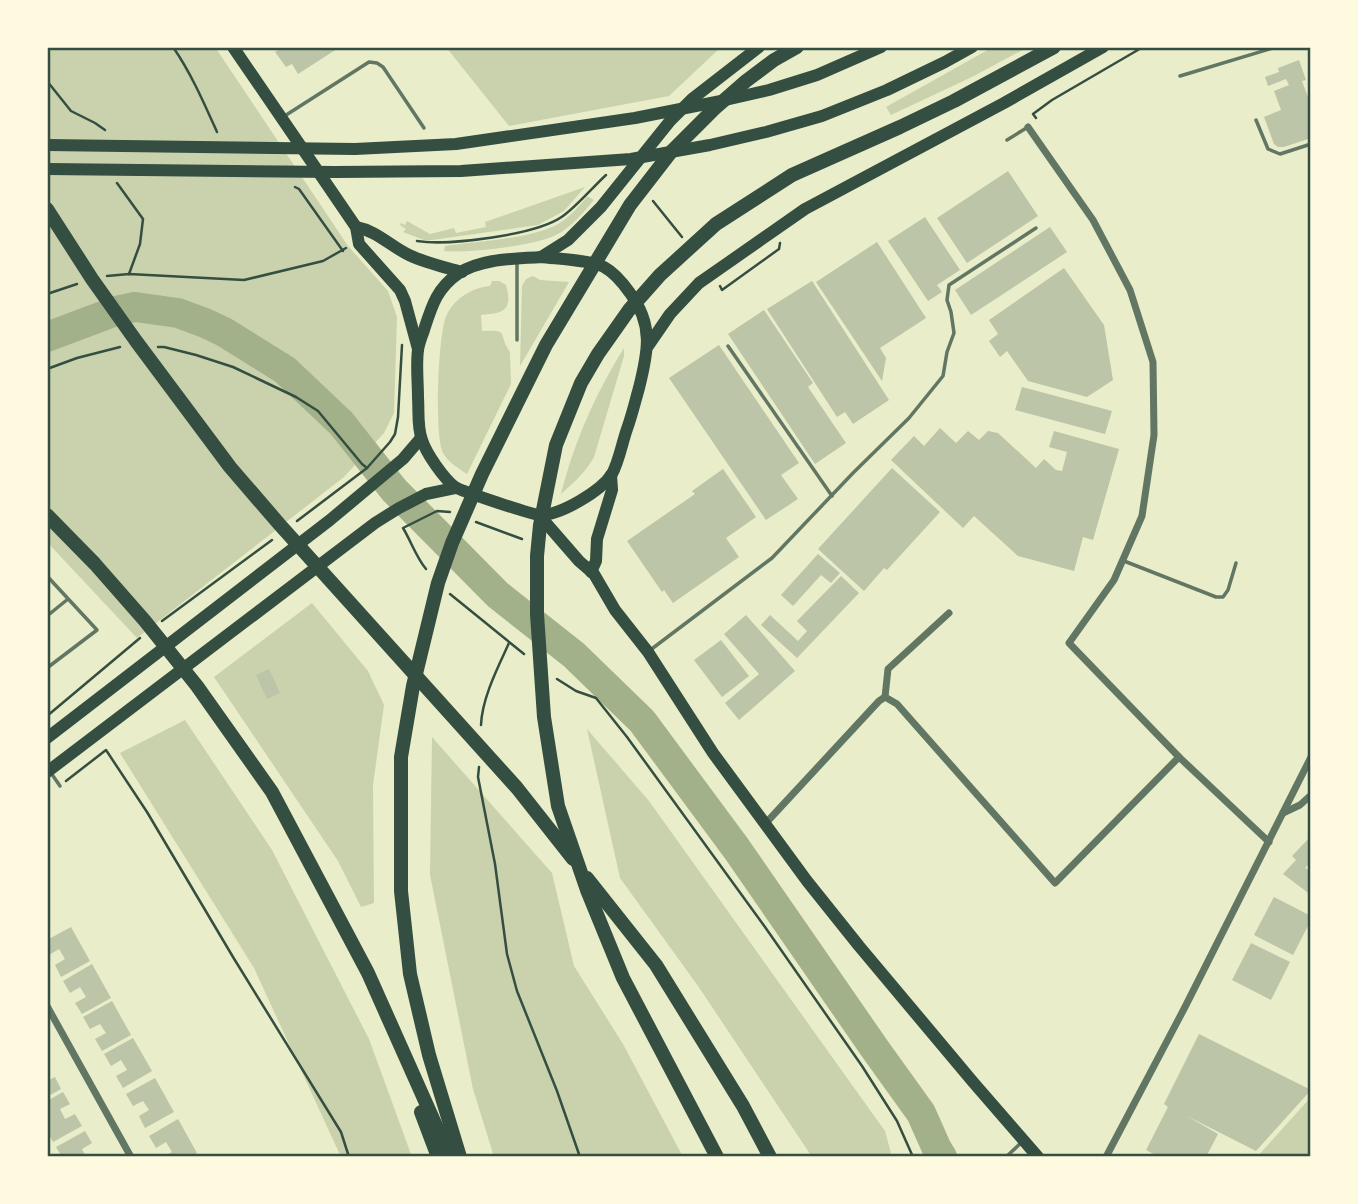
<svg xmlns="http://www.w3.org/2000/svg" width="1358" height="1204" viewBox="0 0 1358 1204" font-family="Ubuntu,sans-serif">
<style>
.green{fill:#cad2ad}
.lines{fill:none;stroke-linecap:round;stroke-linejoin:round}
.river{stroke:#a3b18a;stroke-width:30}
.building{fill:#bcc5a7}
.path{stroke:#344e41;stroke-width:2.5}
.service{stroke:#617663;stroke-width:3.5}
.minor{stroke:#617663;stroke-width:7}
.primary{stroke:#344e41;stroke-width:12}
.trunk{stroke:#344e41;stroke-width:12}
.motorway{stroke:#344e41;stroke-width:14}
.neatline{fill:none;stroke:#344e41;stroke-width:2.5}
</style>
<rect width="100%" height="100%" fill="#e9edc9"/>
<!-- green -->
<g class="green">
<polygon points="47,47 215,47 348,246 388,291 397,317 394,413 384,433 344,477 137,638 47,542"/>
<polygon points="446,47 715,47 718,50 669,96 509,126"/>
<polygon points="993,47 1028,47 974,76 891,115 886,107"/>
<polygon points="585,187 564,211 538,225 432,240 424,240 403,232 406,229 400,225 401,223 405,225 407,221 430,234 454,228 456,233 486,227 485,222"/>
<path d="M587 197H589L594 200C584 212 572 226 558 234 536 246 469 253 444 251L445 246C478 241 531 239 558 224 570 217 578 207 587 197Z"/>
<polygon points="533,276 540,280 569,282 520,366 522,286 526,279"/>
<path d="M492 281H499L506 285C513 311 504 313 481 315L482 331C511 330 497 334 510 352L511 384 467 474C458 468 448 462 443 453 434 436 438 330 447 314 456 297 472 288 490 286Z"/>
<path d="M624 348V356L594 457C586 472 573 483 561 494 575 440 595 395 624 348Z"/>
<polygon points="312,603 368,671 384,705 373,785 374,903 361,907 338,861 214,677"/>
<polygon points="185,720 272,850 369,1039 412,1157 341,1157 254,968 120,753"/>
<polygon points="587,729 649,801 885,1131 892,1157 812,1157 698,986 620,878"/>
<polygon points="432,737 552,873 574,966 623,1044 683,1157 494,1157 473,1089 430,875"/>
<polygon points="1311,1097 1311,1157 1257,1157"/>
</g>
<g class="lines">
<!-- river -->
<polyline class="river" points="47,337 116,311 135,307 178,313 205,323 224,332 285,370 341,423 394,490 498,595 574,655 642,721 736,848 875,1049 921,1113 937,1149 942,1157"/>
</g>
<!-- building -->
<g class="building">
<polygon points="282,47 340,47 298,74 292,64 286,67 275,52"/>
<polygon points="1299,60 1306,80 1302,81 1311,105 1311,138 1284,147 1278,147 1274,144 1264,117 1281,110 1274,91 1289,85 1286,79 1268,86 1265,77 1279,72 1278,68"/>
<polygon points="1008,171 1038,216 967,263 937,218"/>
<polygon points="925,217 960,270 937,285 942,292 928,301 888,241"/>
<polygon points="1050,227 1067,252 971,315 955,290"/>
<polygon points="877,242 926,318 880,348 886,358 882,381 816,282"/>
<polygon points="1064,268 1104,325 1113,380 1087,397 1028,381 1007,351 1000,357 989,341 998,334 989,320"/>
<polygon points="812,281 889,400 853,424 845,412 837,417 767,309"/>
<polygon points="764,310 813,383 808,387 846,443 815,464 728,334"/>
<polygon points="719,345 799,463 781,475 798,499 766,520 669,378"/>
<polygon points="1022,387 1112,411 1105,434 1015,410"/>
<polygon points="940,428 956,443 968,431 979,440 988,431 998,433 1036,468 1044,459 1056,470 1062,471 1067,452 1049,447 1054,431 1119,449 1093,540 1083,537 1074,571 1018,556 974,516 963,528 891,460 914,436 924,446"/>
<polygon points="892,468 940,512 887,570 884,568 864,591 818,549"/>
<polygon points="723,469 756,517 726,538 739,557 673,603 664,590 662,592 627,541 695,494 692,491"/>
<polygon points="818,554 840,573 831,583 821,575 793,606 781,595"/>
<polygon points="841,576 859,593 797,658 761,625 770,615 798,641 807,631 797,621"/>
<polygon points="746,615 795,671 739,720 725,703 759,674 724,634"/>
<polygon points="721,640 749,676 722,697 694,660"/>
<polygon points="269,669 280,693 267,699 256,675"/>
<polygon points="1311,836 1311,862 1305,868 1311,871 1311,895 1283,874 1296,860 1292,856"/>
<polygon points="1274,897 1311,916 1311,920 1293,955 1254,935"/>
<polygon points="71,927 90,961 61,977 55,965 65,959 59,949 49,955 47,952 47,940"/>
<polygon points="1251,943 1290,962 1271,1000 1232,980"/>
<polygon points="92,964 111,998 82,1014 75,1003 86,997 80,987 70,993 63,981"/>
<polygon points="112,1001 131,1035 102,1051 95,1039 106,1033 100,1024 90,1029 83,1017"/>
<polygon points="1199,1034 1311,1090 1256,1151 1187,1116 1218,1134 1206,1157 1159,1157 1146,1150 1168,1107 1164,1104"/>
<polygon points="133,1038 152,1071 123,1088 116,1076 127,1070 121,1060 111,1066 104,1054"/>
<polygon points="55,1077 61,1089 47,1097 47,1081"/>
<polygon points="155,1078 174,1112 145,1128 139,1116 149,1110 143,1101 133,1106 126,1094"/>
<polygon points="63,1092 70,1104 60,1109 65,1119 75,1114 82,1126 53,1142 47,1131 47,1101"/>
<polygon points="178,1119 197,1153 190,1157 162,1157 172,1152 166,1142 156,1148 149,1136"/>
<polygon points="85,1131 92,1143 82,1149 86,1157 62,1157 56,1147"/>
</g>
<g class="lines">
<!-- path -->
<g class="path">
<path d="M173 47C191 73 204 103 217 132"/>
<polyline points="47,81 71,111 95,123 105,130"/>
<polyline points="1036,118 1033,114 1052,100 1143,47"/>
<polyline points="117,183 143,219 140,244 129,274"/>
<polyline points="295,187 299,189 343,251"/>
<polyline points="653,201 682,237"/>
<path d="M417 241C449 246 537 235 563 216 576 207 593 187 606 175"/>
<polyline points="107,276 129,274 244,280 323,261 346,248"/>
<polyline points="720,286 722,290 779,249 780,243"/>
<polyline points="47,294 77,284"/>
<polyline points="158,347 164,347 196,355 233,367 296,397 318,411 362,464 367,468"/>
<polyline points="47,369 77,358 120,347"/>
<polyline points="297,521 367,468 390,442 395,434 398,417 402,345"/>
<polyline points="476,522 522,539"/>
<path d="M426 569C416 557 411 541 403 528L437 511 450 512"/>
<polyline points="450,594 524,654"/>
<polyline points="162,621 272,540"/>
<polyline points="557,679 576,691 596,698 627,737 765,927 862,1066 897,1121 913,1157"/>
<polyline points="47,716 140,638"/>
<path d="M481 725C482 698 498 667 509 643"/>
<polyline points="479,767 478,777 495,864 507,954 517,991 557,1091 580,1157"/>
<polyline points="66,781 106,750 147,812 233,957 341,1132 349,1157"/>
</g>
<!-- service -->
<g class="service">
<polyline points="1180,76 1276,47"/>
<polyline points="283,117 369,62 377,63 383,67 424,128"/>
<polyline points="1256,120 1268,149 1280,154 1311,144"/>
<polyline points="1007,140 1028,127"/>
<polyline points="517,262 517,340"/>
<polyline points="728,346 832,496"/>
<polyline points="1124,561 1216,597 1223,597 1228,590 1236,563"/>
<polyline points="47,576 97,630 47,668"/>
<polyline points="47,616 68,599"/>
<polyline points="649,651 772,558 853,473 909,418 943,376 947,352 954,333 951,312 947,300 949,285 1036,228"/>
<polyline points="51,773 60,786"/>
<polyline points="1006,1157 1022,1142"/>
</g>
<!-- minor -->
<g class="minor">
<polyline points="1028,127 1093,220 1130,290 1153,362 1154,435 1142,516 1114,580 1069,643 1179,757 1269,842"/>
<polyline points="885,697 888,669 949,613"/>
<polyline points="1283,813 1300,805 1311,795"/>
<polyline points="765,824 879,701 885,697 897,704 1055,883 1179,757"/>
<polyline points="47,1006 131,1157"/>
<polyline points="1106,1157 1185,1007 1311,757"/>
</g>
<!-- primary -->
<g class="primary">
<polyline points="233,47 356,227 359,244 400,290 405,301 418,349"/>
<path d="M356 227C377 231 390 246 409 255 426 263 444 267 462 272"/>
<polyline points="539,515 579,561 594,574 615,610 648,652 713,753 807,881 859,946 973,1082 1038,1157"/>
<polyline points="591,572 596,561 597,539 612,490 611,475"/>
</g>
<!-- trunk -->
<g class="trunk">
<polyline points="47,145 355,149 456,144 635,118 721,101 769,90 817,75 881,47"/>
<polyline points="47,169 335,172 461,171 631,159 710,145 766,132 822,116 887,90 945,62 972,47"/>
<path d="M541 257C558 259 590 260 604 267 615 273 623 283 630 293 654 325 648 352 639 388 635 402 632 415 627 429 622 443 619 461 612 474 601 491 561 515 540 515 533 515 461 491 455 487 444 479 426 453 422 440 417 427 419 411 418 398 418 382 416 365 418 350 419 343 422 336 424 330 432 305 437 288 459 273 483 258 515 259 541 257Z"/>
<polyline points="541,257 568,240 601,207 670,121 692,99 759,47"/>
<polyline points="648,346 670,314 699,283 805,209 1004,103 1103,47"/>
<polyline points="47,738 330,520 403,459 421,438"/>
<polyline points="47,772 375,523 399,508 426,494 455,488"/>
</g>
<!-- motorway -->
<g class="motorway">
<polyline points="47,209 92,279 136,341 230,467 280,525 517,788 573,859"/>
<polyline points="47,515 95,564 145,621 197,686 272,792 368,973 450,1157"/>
<polyline points="587,878 656,965 743,1106 770,1157"/>
<polyline points="421,1112 438,1157"/>
<polyline points="460,1157 429,1055 410,974 401,891 401,757 413,686 438,583 452,543 482,474 546,345 630,205 671,152 714,109 746,81 774,60 797,47"/>
<polyline points="717,1157 623,978 587,890 558,806 544,717 537,614 537,556 540,525 556,445 581,383 598,354 629,310 660,275 716,224 792,175 900,127 954,101 1054,47"/>
</g>
</g>
<!-- border -->
<rect width="1358" height="1204" fill="none" stroke="#fefae0" stroke-width="98"/>
<rect x="49" y="49" width="1260" height="1106" class="neatline"/>
</svg>
